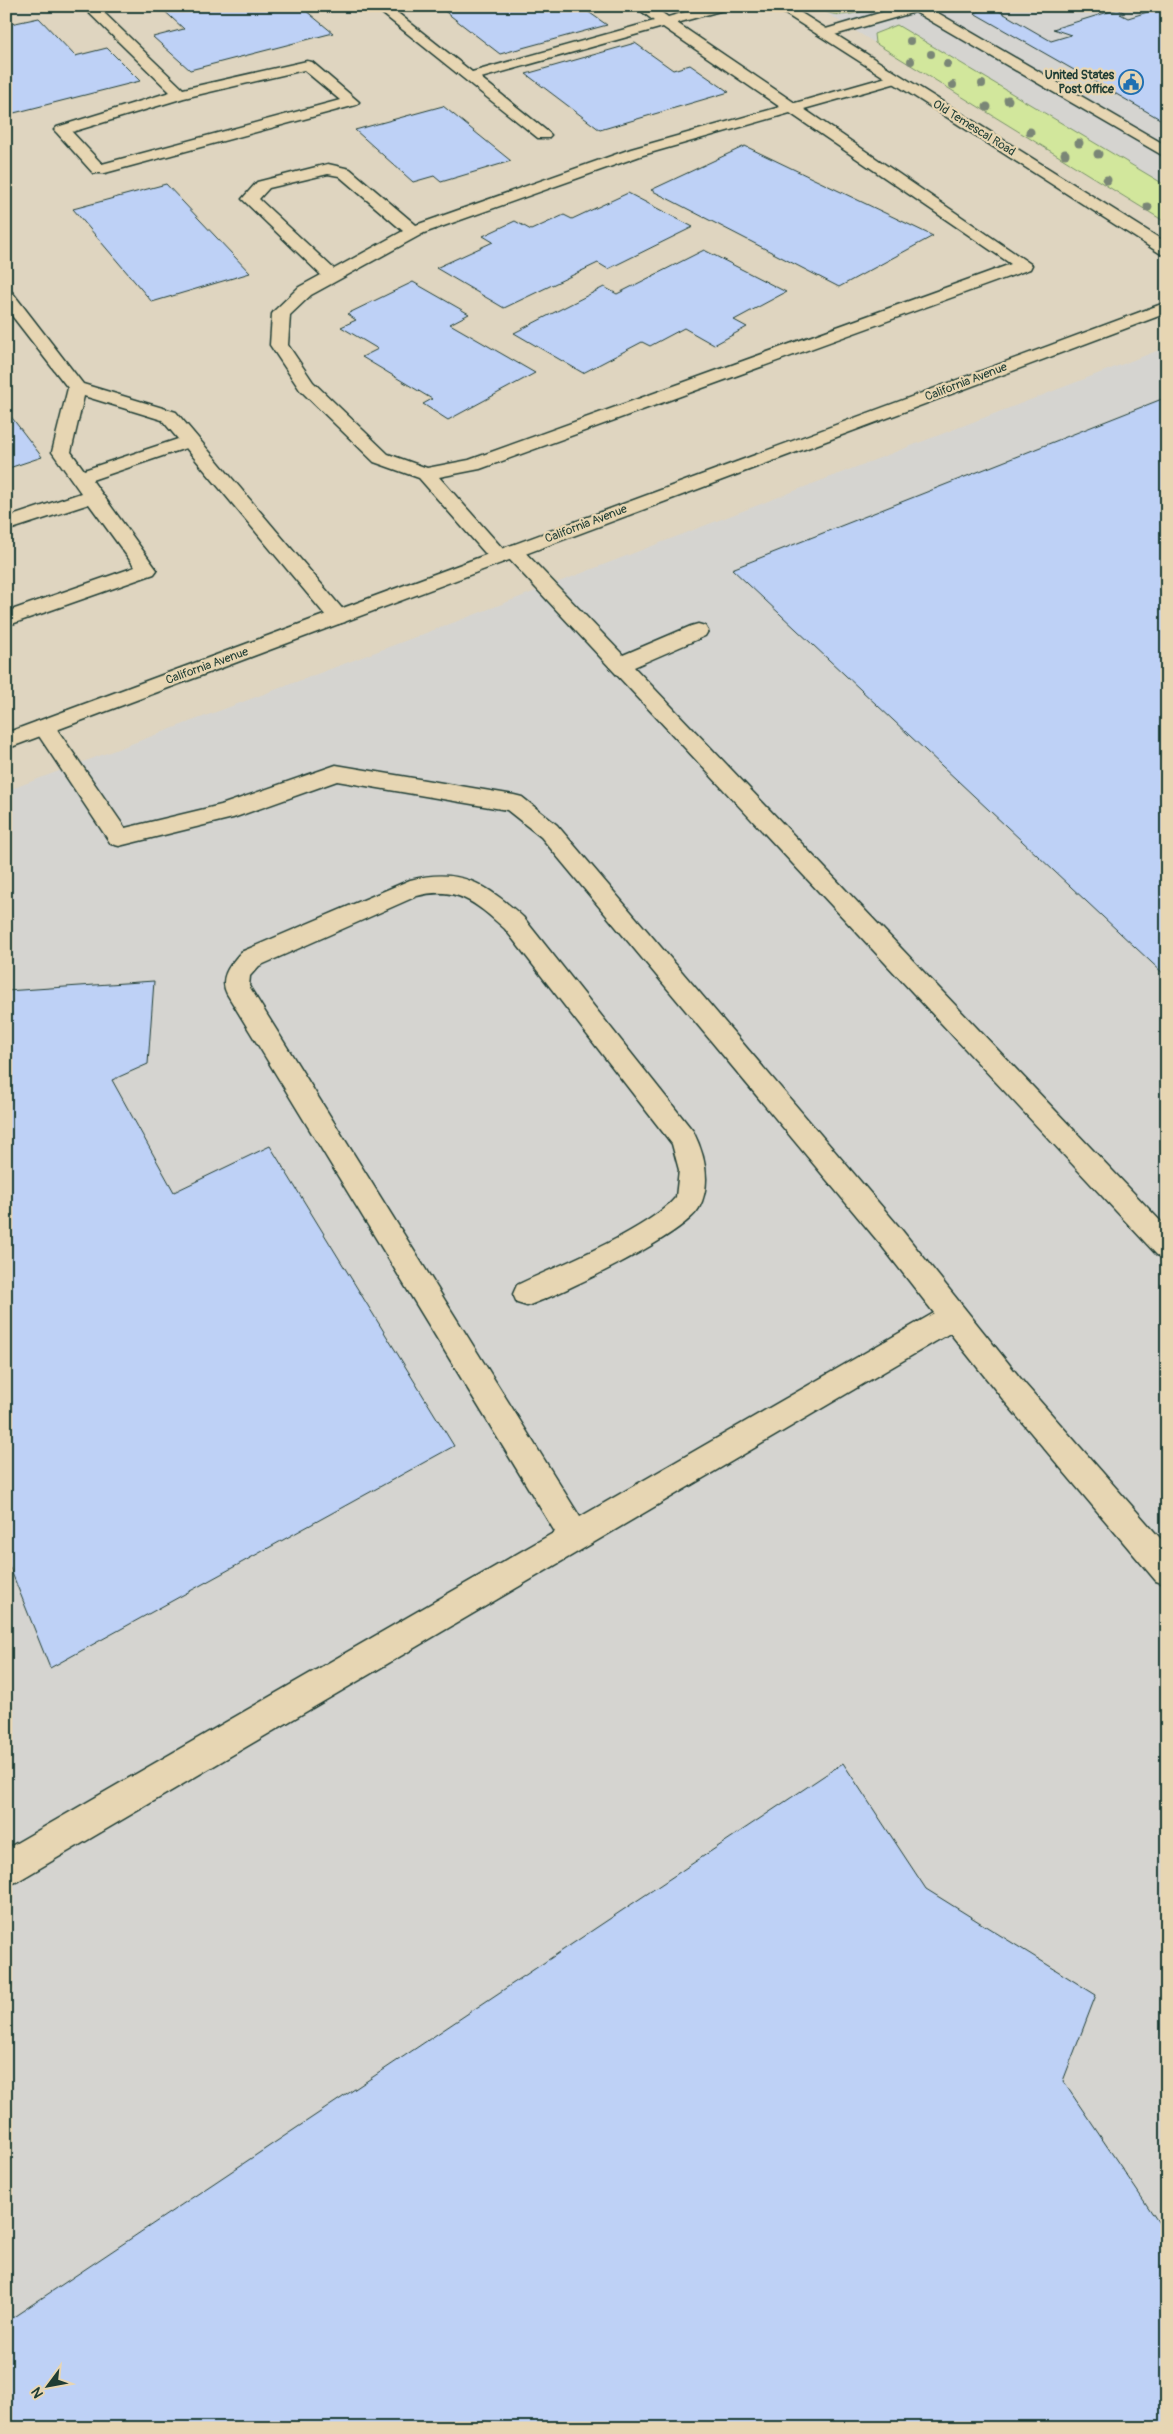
<svg xmlns="http://www.w3.org/2000/svg" width="1173" height="2434" viewBox="0 0 1173 2434" font-family="Pangolin,sans-serif">
<style>
.built{fill:#d5d4d0}
.green{fill:#d2e79c;stroke:#789268}
.building{fill:#bed1f6;stroke:#1f3d34}
.lines{fill:none;stroke-linecap:round;stroke-linejoin:round}
.lane-casing{stroke:#1f3d34;stroke-width:3}
.secondary-casing{stroke:#1f3d34;stroke-width:3}
.lane{fill:#e7d6b3;fill-rule:evenodd}
.secondary{fill:#e7d6b3;fill-rule:evenodd}
.tree{fill:#7a8676}
.labels{text-anchor:middle;dominant-baseline:central;stroke-width:4.5;stroke-linejoin:round;paint-order:stroke}
.far-poi-label{font-size:12px;font-weight:bold;fill:#1f3d34;stroke:#e7d6b3;text-anchor:end}
.far-street-label{font-size:12px;fill:#1f3d34;stroke:#e7d6b3}
</style>
<rect width="100%" height="100%" fill="#dfd5c0"/>
<filter id="ink" filterUnits="userSpaceOnUse"><feTurbulence type="fractalNoise" baseFrequency=".02" numOctaves="2"/><feDisplacementMap in="SourceGraphic" scale="10" xChannelSelector="R" yChannelSelector="G"/><feConvolveMatrix kernelMatrix="1 2 1 2 8 2 1 2 1" color-interpolation-filters="sRGB"/></filter>
<g filter="url(#ink)">
<!-- built -->
<g class="built">
<polygon points="827,6 1167,6 1167,223 820,9"/>
<polygon points="1167,347 1167,2428 6,2428 6,791 463,619"/>
</g>
<!-- green -->
<g class="green">
<path d="M829 6H866L871 9C853 14 837 19 820 9Z"/>
<polygon points="897,25 1167,186 1167,223 875,43 874,34"/>
</g>
<!-- building -->
<g class="building">
<polygon points="159,6 300,6 333,33 190,70 153,37 184,29"/>
<polygon points="438,6 580,6 607,25 500,54"/>
<polygon points="1167,6 1167,123 974,13 992,7 1051,41 1071,35 1053,29 1118,9 1125,13 1120,14 1128,18"/>
<polygon points="39,18 75,56 107,48 140,81 6,115 6,25"/>
<polygon points="635,43 673,70 690,65 729,92 600,130 526,74"/>
<polygon points="443,106 511,161 441,182 434,176 413,182 355,130"/>
<polygon points="745,146 933,236 839,287 651,190"/>
<polygon points="166,184 250,273 152,302 73,209"/>
<polygon points="628,193 693,227 608,269 598,263 504,308 436,268 493,242 483,236 515,221 531,230 564,215 572,219"/>
<polygon points="704,250 786,292 734,320 747,327 714,345 684,328 650,346 642,342 583,373 514,333 604,287 617,294"/>
<polygon points="413,282 469,314 450,324 535,373 448,420 423,404 432,399 362,357 378,349 341,327 356,320 347,314"/>
<polygon points="1167,397 1167,977 732,569"/>
<polygon points="6,410 42,457 6,469"/>
<polygon points="154,981 148,1064 112,1080 174,1192 270,1146 454,1446 50,1668 6,1558 6,991"/>
<polygon points="843,1763 926,1889 1096,1995 1063,2081 1167,2235 1167,2428 6,2428 6,2322"/>
</g>
<g class="lines">
<defs>
<g id="lane">
<path d="M82 6H97L183 89 307 61 312 62 359 102 356 105 105 173H93L57 133 54 130 57 127 170 92ZM304 70 340 100 102 164 72 132 184 98Z"/>
<path d="M373 6H389L472 72 654 21 635 6H652L668 17 706 6H729L727 9 677 23 795 103 890 76H900L902 79 900 82 804 109 1032 265 1030 269 480 469 439 477 504 550 506 547 513 545 520 547 623 655 691 626 698 624 705 626 708 631 705 636 634 667 1167 1228V1259L1157 1255 508 558 506 561 499 563 492 561 419 478 374 462 300 390 270 345 272 314 275 310 299 287 321 275 242 199 257 182 328 164 350 169 416 225 631 149 780 107 663 27 481 78 548 132 551 135 548 138H538ZM790 113 1011 264 469 460 427 468 388 454 313 382 288 345 290 315 311 295 424 233 643 155ZM328 174 339 176 403 231 334 269 259 199 269 188Z"/>
<polygon points="903,6 926,6 1167,146 1167,158 915,12 824,38 817,34 819,31"/>
<path d="M6 291 12 292 83 384 176 412 345 612 348 617 345 622 338 624 331 622 186 448 92 480 154 566 157 570 154 574 6 626V612L135 567 89 504 6 531V518L81 493 52 452 68 388 6 308ZM84 396 162 420 178 439 84 470 71 452Z"/>
<path d="M44 720 52 722 125 828 221 805 336 765 514 795 522 797 557 825 901 1229 1025 1384 1167 1546V1585L1156 1581 1005 1402 950 1333 18 1881 6 1886V1849L555 1532 227 994C218 977 231 964 241 952L410 880C460 867 486 884 523 917L693 1131C705 1155 712 1183 699 1208 683 1236 561 1294 527 1306L517 1303 513 1294 517 1285C559 1265 647 1231 676 1197L679 1170 672 1144 505 929C477 904 457 885 417 896L259 966 250 976 249 986 580 1517 934 1313 881 1245 541 837 507 810 337 781 233 818 119 846 111 844 33 727 36 722Z"/>
</g>
<g id="secondary">
<polygon points="773,6 790,6 1167,243 1167,255 1161,254"/>
<polygon points="1167,302 1167,313 6,749 6,733"/>
</g>
</defs>
<!-- lane casing -->
<use href="#lane" class="lane-casing"/>
<!-- secondary casing -->
<use href="#secondary" class="secondary-casing"/>
<!-- lane -->
<use href="#lane" class="lane"/>
<!-- secondary -->
<use href="#secondary" class="secondary"/>
</g>
<!-- trees -->
<g class="tree">
<circle cx="910" cy="41" r="4"/>
<circle cx="931" cy="54" r="4"/>
<circle cx="911" cy="61" r="4"/>
<circle cx="947" cy="64" r="4"/>
<circle cx="982" cy="84" r="4"/>
<circle cx="953" cy="85" r="4"/>
<circle cx="1008" cy="100" r="4.5"/>
<circle cx="987" cy="107" r="4.5"/>
<circle cx="1030" cy="132" r="4.5"/>
<circle cx="1079" cy="143" r="4.5"/>
<circle cx="1065" cy="154" r="4.5"/>
<circle cx="1098" cy="154" r="4.5"/>
<circle cx="1107" cy="180" r="4.5"/>
<circle cx="1148" cy="207" r="4.5"/>
</g>
</g>
<!-- icons -->
<defs>
<symbol id="civic-ring" viewBox="-11 -11 22 22"><circle r="9.5" fill="#e7d6b3" stroke="#1f6fb2" stroke-width="1.5"/><path d="M-.6-6.5H3V-4.5H.6V-3L4-1V1h2V6H-6V1h2V-1L-.6-3ZM-1.2 2.5V6h2.4V2.5Z" fill="#1f6fb2"/></symbol>
</defs>
<g fill-rule="evenodd">
<use href="#civic-ring" x="1117" y="68" width="28" height="28"/>
</g>
<g class="labels">
<!-- far-poi labels -->
<g class="far-poi-label">
<text x="1114" y="75">United States<tspan x="1114" dy="14">Post Office</tspan></text>
</g>
<!-- far-street labels -->
<g class="far-street-label">
<text transform="translate(974 128) rotate(32)">Old Temescal Road</text>
<text transform="translate(966 382) rotate(-21)">California Avenue</text>
<text transform="translate(586 524) rotate(-21)">California Avenue</text>
<text transform="translate(207 666) rotate(-20)">California Avenue</text>
</g>
</g>
<!-- margin -->
<rect width="1173" height="2434" fill="none" stroke="#e7d6b3" stroke-width="25"/>
<rect x="12" y="12" width="1148" height="2409" fill="none" stroke="#1f3d34" stroke-width="2" filter="url(#ink)"/>
<!-- north arrow -->
<g transform="translate(48 2386) rotate(238)" stroke="#e7d6b3" stroke-width="4" paint-order="stroke">
<path d="M0-4L9 19L0 12L-9 19Z" fill="#1f3d34"/>
<text y="-8" font-size="14" font-weight="bold" text-anchor="middle" fill="#1f3d34">N</text>
</g>
</svg>
